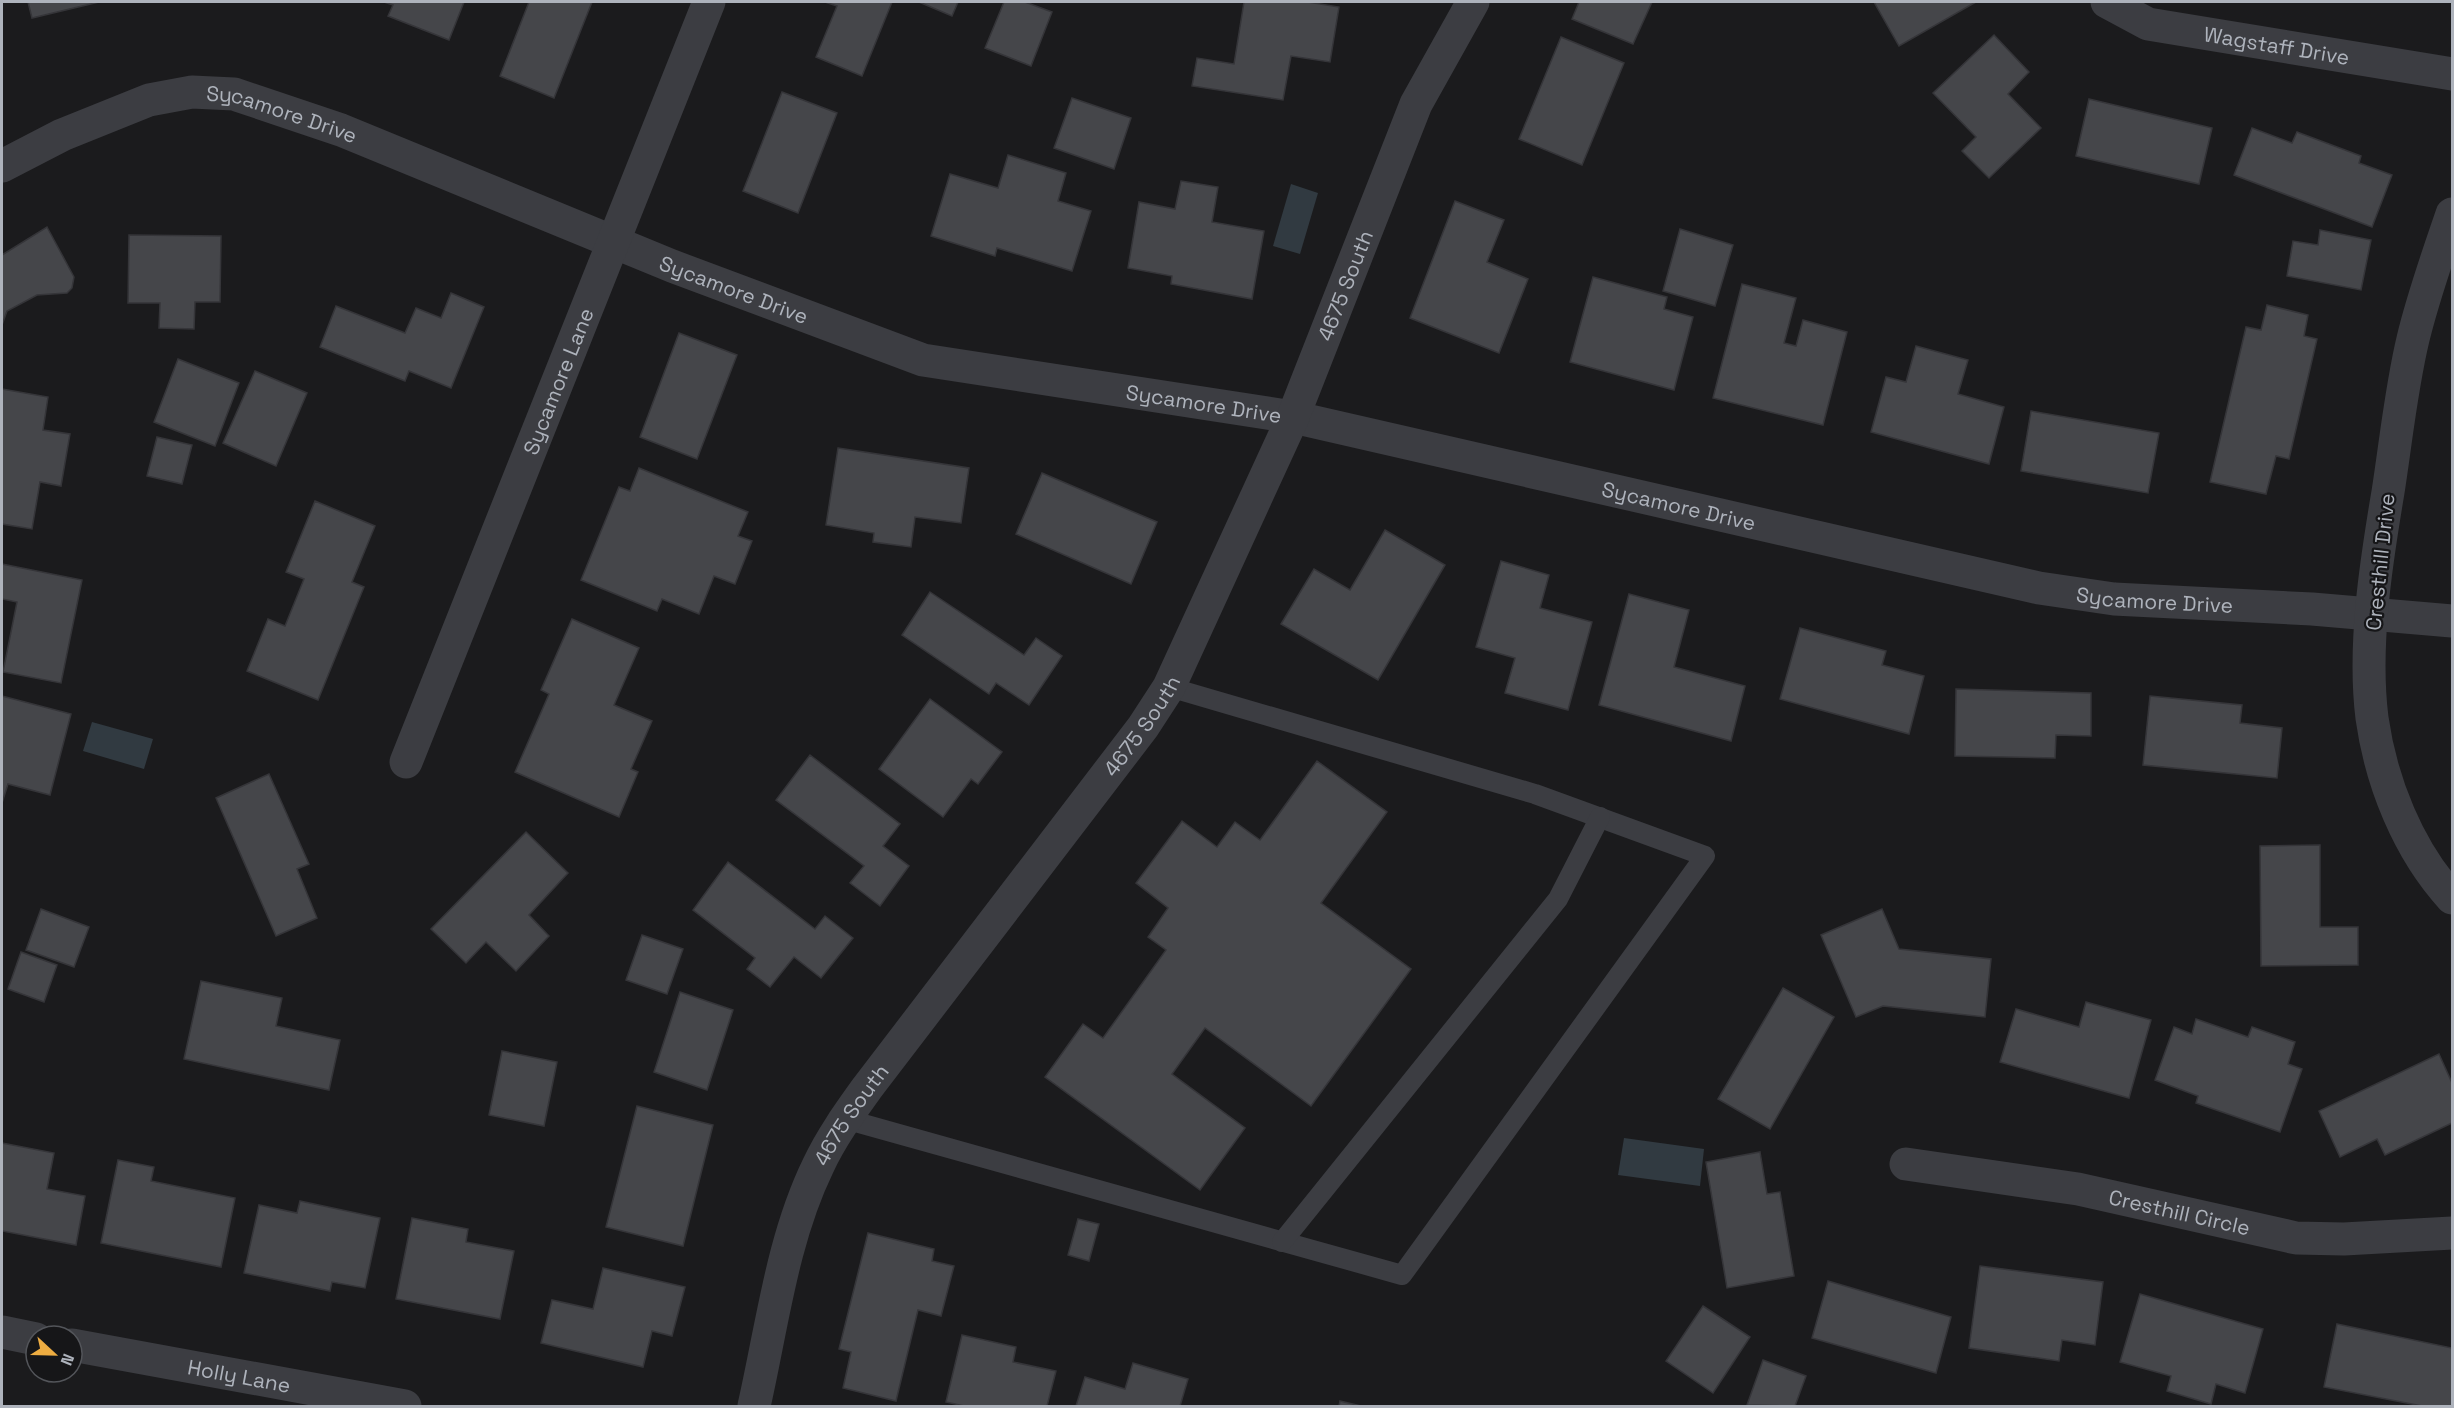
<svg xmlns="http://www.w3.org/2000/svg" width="2454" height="1408" viewBox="0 0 2454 1408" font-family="'Space Grotesk',sans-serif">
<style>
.water{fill:#313a41}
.building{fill:#45464a;stroke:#353539;stroke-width:1.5}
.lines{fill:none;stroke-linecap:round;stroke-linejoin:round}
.service{stroke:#3c3d42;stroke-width:20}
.minor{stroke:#3c3d42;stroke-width:33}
.labels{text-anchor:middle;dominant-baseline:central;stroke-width:4.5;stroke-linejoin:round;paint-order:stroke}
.street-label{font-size:21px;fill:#aeb3bc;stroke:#161618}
</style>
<rect width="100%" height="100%" fill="#1b1b1d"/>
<!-- water -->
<g class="water">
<polygon points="1291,184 1318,193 1300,254 1273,246"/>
<polygon points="92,722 153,739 144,769 83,751"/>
<polygon points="1624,1138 1704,1149 1700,1186 1618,1175"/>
</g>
<!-- building -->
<g class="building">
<polygon points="28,2 99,2 32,18"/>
<polygon points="384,2 464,2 449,40 388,16 393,5"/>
<polygon points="529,2 592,2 554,98 500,76"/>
<polygon points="825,2 892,2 862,76 816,57 837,6"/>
<polygon points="919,2 958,2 952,16"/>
<polygon points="1004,2 1025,2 1052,12 1031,66 985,48"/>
<polygon points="1244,2 1308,2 1339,7 1330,62 1291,56 1283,100 1192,86 1197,58 1234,64"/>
<polygon points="1579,2 1652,2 1633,44 1572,19"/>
<polygon points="1874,2 1976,2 1899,46"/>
<polygon points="1994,35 2029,72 2008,94 2041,128 1989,178 1962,151 1976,137 1933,93"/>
<polygon points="1561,37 1624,63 1582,165 1519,139"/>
<polygon points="782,92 837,113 798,213 743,191"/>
<polygon points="1072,98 1131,118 1114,169 1054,148"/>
<polygon points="2089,99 2212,128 2199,184 2076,156"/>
<polygon points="2252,128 2292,143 2297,132 2361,156 2359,163 2392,175 2372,227 2234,175"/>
<polygon points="1008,155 1066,173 1058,201 1091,211 1072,271 997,248 995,256 931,236 950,174 998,188"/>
<polygon points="1181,181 1218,187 1212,222 1264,231 1252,299 1171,284 1172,276 1128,268 1139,202 1175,209"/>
<polygon points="1455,201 1504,220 1487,262 1528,279 1499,353 1410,318"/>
<polygon points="47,227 74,277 72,288 67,293 37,295 7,311 2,325 2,255"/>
<polygon points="1680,229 1733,245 1715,306 1663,291"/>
<polygon points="2320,230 2371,240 2361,290 2287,276 2293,241 2318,245"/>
<polygon points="129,235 221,236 220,302 195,302 194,329 159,328 160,303 128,303"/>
<polygon points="1593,277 1667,297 1664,309 1693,317 1674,390 1570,362"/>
<polygon points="1742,284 1796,298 1784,343 1796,346 1803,320 1847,332 1823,425 1713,398"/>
<polygon points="451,293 484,307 451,388 409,371 405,381 320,347 336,306 405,333 416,308 441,318"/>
<polygon points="2267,305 2308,315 2304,336 2317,339 2289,459 2276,456 2266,494 2210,482 2246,327 2261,330"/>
<polygon points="679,333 737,355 697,459 640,437"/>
<polygon points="1916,346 1968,360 1958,394 2004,407 1989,464 1871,432 1886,377 1906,382"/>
<polygon points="178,359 239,383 215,446 154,422"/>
<polygon points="255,371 307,393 276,466 223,443"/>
<polygon points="2,389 48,397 43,430 70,434 61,486 40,482 32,529 2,524"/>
<polygon points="2031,411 2159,433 2148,493 2021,471"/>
<polygon points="157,437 192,445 182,484 147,476"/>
<polygon points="838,448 969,468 961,523 915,517 911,547 873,542 874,533 826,525"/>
<polygon points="639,468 748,512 738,536 752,541 735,584 714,576 699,614 662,599 657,611 581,580 619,487 630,491"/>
<polygon points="1042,473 1157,522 1131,584 1016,534"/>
<polygon points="315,501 375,526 352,582 364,587 318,700 247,671 268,619 285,626 304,579 286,572"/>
<polygon points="1385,530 1445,565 1378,680 1281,624 1314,569 1350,590"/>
<polygon points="1501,561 1549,575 1540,608 1592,622 1568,710 1505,693 1515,658 1476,647"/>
<polygon points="2,564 82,580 61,683 3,672 17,602 2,599"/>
<polygon points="930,592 1024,655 1036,638 1062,656 1029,705 996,683 989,694 902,635"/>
<polygon points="1629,594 1689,610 1674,667 1745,686 1731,741 1599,705"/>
<polygon points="572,619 639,648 614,705 652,721 631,769 638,772 619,817 515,772 549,694 541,690"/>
<polygon points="1800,628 1886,651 1882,665 1924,676 1909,734 1780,699"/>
<polygon points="1956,689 2091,693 2091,736 2056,735 2055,758 1955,756"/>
<polygon points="2,696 71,714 50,795 8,784 2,803"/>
<polygon points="2150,696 2242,705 2240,723 2282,728 2277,778 2143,765"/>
<polygon points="930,699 1002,752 978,784 971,779 943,817 879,769"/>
<polygon points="810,755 900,824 883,846 909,866 880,906 850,883 864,866 776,800"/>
<polygon points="1317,761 1387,812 1321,903 1411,969 1311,1106 1205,1028 1172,1074 1245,1128 1200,1190 1045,1077 1083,1024 1103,1038 1166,950 1148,937 1168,908 1136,883 1182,821 1217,847 1235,822 1260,840"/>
<polygon points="269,774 309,864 297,869 317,918 276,936 216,798"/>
<polygon points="526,832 568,873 529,915 549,936 516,971 486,942 466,963 431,929"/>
<polygon points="2320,845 2320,927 2358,927 2358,965 2261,966 2260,846"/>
<polygon points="728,862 815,929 825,916 853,938 821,978 794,957 770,987 747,969 755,958 693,910"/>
<polygon points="41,909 89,927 74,967 26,950"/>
<polygon points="1882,909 1899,949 1991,959 1985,1017 1883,1006 1856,1017 1821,935"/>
<polygon points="642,935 683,949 667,994 626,980"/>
<polygon points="21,952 57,965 44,1002 8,989"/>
<polygon points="201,981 282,998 276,1026 340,1040 329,1090 184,1059"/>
<polygon points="1783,988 1834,1017 1770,1129 1718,1099"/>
<polygon points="680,992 733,1010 707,1090 654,1072"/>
<polygon points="2086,1002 2151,1020 2129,1098 2000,1062 2016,1009 2079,1027"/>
<polygon points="2196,1019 2248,1037 2252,1027 2295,1042 2288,1064 2302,1069 2280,1132 2196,1103 2198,1096 2155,1080 2174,1027 2192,1034"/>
<polygon points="502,1051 557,1062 544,1126 489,1115"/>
<polygon points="2439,1054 2452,1083 2452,1123 2385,1155 2377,1139 2340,1157 2319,1111"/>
<polygon points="637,1106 713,1125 683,1246 606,1227"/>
<polygon points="2,1143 54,1153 47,1189 85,1196 76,1245 2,1231"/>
<polygon points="1760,1152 1767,1194 1780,1192 1794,1276 1727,1288 1706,1162"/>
<polygon points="118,1160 154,1167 151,1181 235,1198 221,1267 101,1243"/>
<polygon points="300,1201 380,1218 365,1288 332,1282 330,1291 244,1273 259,1205 297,1213"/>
<polygon points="412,1218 468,1229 466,1242 514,1251 500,1319 396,1299"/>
<polygon points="1078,1219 1099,1224 1089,1261 1068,1255"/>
<polygon points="868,1233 934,1249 932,1261 954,1266 941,1316 918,1310 896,1401 843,1388 851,1352 839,1349"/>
<polygon points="1980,1266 2103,1282 2095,1345 2062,1340 2059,1361 1969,1348"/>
<polygon points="603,1268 685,1287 672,1336 652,1331 643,1367 541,1343 552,1300 593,1309"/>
<polygon points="1828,1281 1951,1317 1936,1373 1812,1338"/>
<polygon points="2140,1294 2263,1329 2245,1393 2216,1384 2211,1404 2167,1391 2171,1376 2120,1362"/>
<polygon points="1703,1306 1750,1337 1713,1393 1666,1361"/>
<polygon points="2337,1324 2452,1348 2452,1406 2422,1406 2324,1387"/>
<polygon points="962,1335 1016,1347 1013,1362 1056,1371 1047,1406 964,1406 946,1402"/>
<polygon points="1763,1360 1806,1376 1795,1406 1747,1405"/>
<polygon points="1133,1363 1188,1379 1180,1406 1076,1406 1085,1377 1125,1389"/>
<polygon points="1340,1401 1361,1406 1339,1406"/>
</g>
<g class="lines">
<!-- service -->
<g class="service">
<polyline points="845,1119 1402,1275 1705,856 1535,794 1169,687"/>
<polyline points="1282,1242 1558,899 1600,817"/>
</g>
<!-- minor -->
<g class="minor">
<path id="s1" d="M2107 2 2148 24 2452 74"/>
<path id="s2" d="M2 166 62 135 149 100 192 92 234 94 341 130 672 266 923 360 1293 417 2039 588 2114 599 2312 609 2452 621"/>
<path d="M2452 214C2438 255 2423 297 2413 339 2401 389 2396 441 2388 492 2376 563 2363 646 2372 718 2381 782 2408 850 2452 898"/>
<path id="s3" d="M406 762 709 2"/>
<path id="s4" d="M1906 1164 2078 1189 2296 1238 2344 1239 2452 1233"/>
<polyline points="2,1332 36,1339"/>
<path id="s5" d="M72 1345 405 1406"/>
<path id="s6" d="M754 1406C772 1327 782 1240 818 1166 831 1138 849 1113 867 1088L1143 727 1169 687 1293 417 1416 104 1473 2"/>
</g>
</g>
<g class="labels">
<!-- street labels -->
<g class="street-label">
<text stroke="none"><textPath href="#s1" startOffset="177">Wagstaff Drive</textPath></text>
<text stroke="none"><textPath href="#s2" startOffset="298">Sycamore Drive</textPath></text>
<text stroke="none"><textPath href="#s6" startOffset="1282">4675 South</textPath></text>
<text stroke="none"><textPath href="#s2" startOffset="784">Sycamore Drive</textPath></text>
<text stroke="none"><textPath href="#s3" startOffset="410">Sycamore Lane</textPath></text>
<text stroke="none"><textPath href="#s2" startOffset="1270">Sycamore Drive</textPath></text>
<text stroke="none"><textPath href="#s2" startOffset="1756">Sycamore Drive</textPath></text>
<text transform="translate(2380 562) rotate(-84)">Cresthill Drive</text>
<text stroke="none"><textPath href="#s2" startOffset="2242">Sycamore Drive</textPath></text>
<text stroke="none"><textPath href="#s6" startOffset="796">4675 South</textPath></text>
<text stroke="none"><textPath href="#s6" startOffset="310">4675 South</textPath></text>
<text stroke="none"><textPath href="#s4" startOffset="278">Cresthill Circle</textPath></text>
<text stroke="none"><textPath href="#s5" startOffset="170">Holly Lane</textPath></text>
</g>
</g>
<!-- border -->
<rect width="2454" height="1408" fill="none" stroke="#aeb3bc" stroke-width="6"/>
<!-- north arrow -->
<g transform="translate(54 1354) rotate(112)"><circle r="28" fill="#161618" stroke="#53555a" stroke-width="1.5"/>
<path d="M0-4.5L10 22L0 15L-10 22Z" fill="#eead42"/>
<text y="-9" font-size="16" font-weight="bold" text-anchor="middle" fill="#aeb3bc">N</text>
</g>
</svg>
